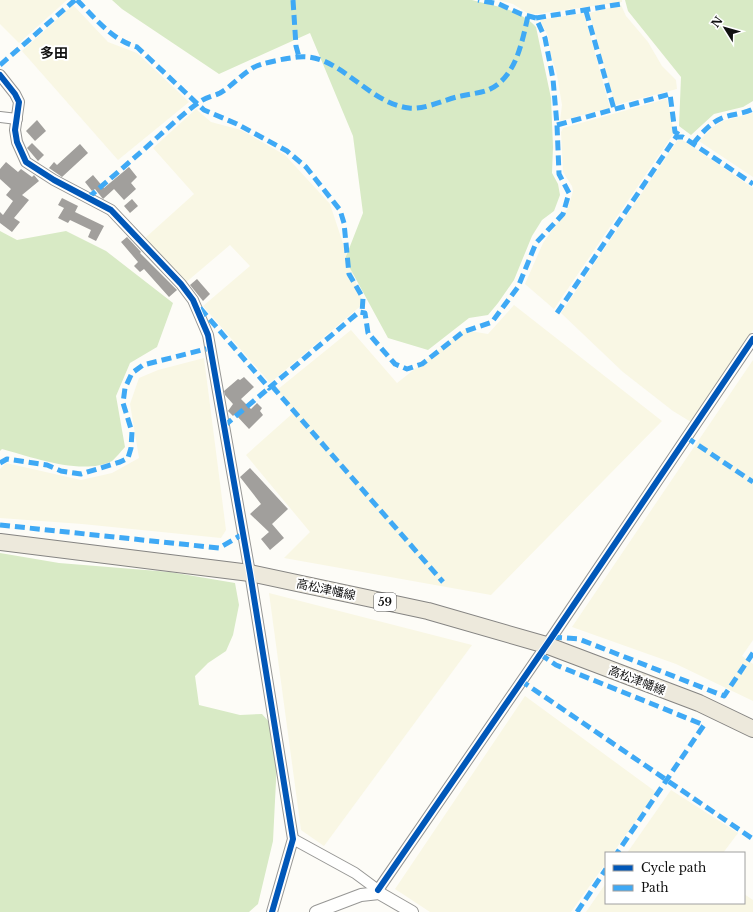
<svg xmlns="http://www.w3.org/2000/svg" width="753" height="912" viewBox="0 0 753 912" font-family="'Libre Baskerville','Noto Sans JP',serif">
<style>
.farmland{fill:#f9f7e4}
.forest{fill:#d8eac5}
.building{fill:#a19f9c}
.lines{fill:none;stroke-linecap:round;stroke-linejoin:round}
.minor-casing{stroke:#979795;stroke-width:12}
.tertiary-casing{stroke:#979795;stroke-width:14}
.primary-casing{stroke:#858482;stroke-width:18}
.minor{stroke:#fffffe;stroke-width:10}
.tertiary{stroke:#fffffe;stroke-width:12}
.primary{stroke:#ede9dc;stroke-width:16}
.quiet{stroke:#3fa9f5;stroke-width:5;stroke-dasharray:10 5;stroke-linecap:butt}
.cycleway-casing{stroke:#fff;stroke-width:8}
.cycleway{stroke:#0057b8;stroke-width:6}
.labels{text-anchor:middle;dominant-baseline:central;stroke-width:4;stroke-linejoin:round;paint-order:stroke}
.shield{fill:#fff;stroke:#585858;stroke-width:1}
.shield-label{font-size:11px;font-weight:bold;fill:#111}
.street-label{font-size:12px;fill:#111;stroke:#fff}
.quarter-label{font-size:14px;font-weight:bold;fill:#111;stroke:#fff}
</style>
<rect width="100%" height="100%" fill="#fdfcf7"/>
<!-- farmland -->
<g class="farmland">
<polygon points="0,0 67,0 19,43 0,24"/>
<polygon points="498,0 622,0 622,2 537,14 527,13 513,4"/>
<polygon points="73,5 108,42 137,53 189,102 118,160 22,51"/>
<polygon points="621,5 626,16 648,42 662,66 676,80 677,89 615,105 589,13"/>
<polygon points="584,13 610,108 560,121 562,105 557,75 551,56 548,36 540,20"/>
<polygon points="666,99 668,102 674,133 554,309 525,284 543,243 568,208 573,191 572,186 563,172 561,132 563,128"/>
<polygon points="196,109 211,122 241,130 285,155 330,204 363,304 270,383 203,306 250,266 230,245 184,284 144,239 194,194 153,148"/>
<polygon points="753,113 753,177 699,141 713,127 723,121"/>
<polygon points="681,139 753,188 753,330 691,422 673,411 623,372 561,313 677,141"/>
<polygon points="514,305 662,421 491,595 284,558 310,532 246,455 293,413 277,390 351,330 397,383 464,330 488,334"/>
<polygon points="204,358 226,530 221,538 82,524 0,518 0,469 6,463 81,480 112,473 139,458 130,404 139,378 158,370"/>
<polygon points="753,360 753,640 742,656 753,664 753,701 676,664 572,627"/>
<polygon points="269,593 472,645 324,846 301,830"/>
<polygon points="525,696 656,792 613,853 606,853 606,863 571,912 430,912 395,889"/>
<polygon points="671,790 738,833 723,853 627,853"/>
<polygon points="606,883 606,903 744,903 744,894 753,900 753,912 586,912"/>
</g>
<!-- forest -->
<g class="forest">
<path d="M112 0H472C495 6 519 9 536 27L551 98 553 147 552 173 558 184 560 195 554 211 542 220 532 236 514 280 498 303 488 315 469 318 428 350 388 338 345 259 363 213 353 136 310 33 219 74 122 9Z"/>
<polygon points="625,0 753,0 753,101 743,107 714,114 691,135 679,126 681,77 628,11"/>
<path d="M0 231 17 240 66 231 106 251 173 303 157 347 130 363 116 396 125 447C121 451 116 458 112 461 82 476 32 457 2 449L0 451Z"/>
<polygon points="0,553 59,563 170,572 235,583 239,605 233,635 226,651 208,663 195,676 199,705 240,715 262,714 271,724 277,761 273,841 258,904 249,912 0,912"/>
</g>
<!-- building -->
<g class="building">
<polygon points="37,120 46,131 35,141 26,131"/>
<polygon points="32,143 44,155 38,161 27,148"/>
<polygon points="80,144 88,153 62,177 49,168 54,162 57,165"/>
<polygon points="6,162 18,172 21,169 32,177 34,175 39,181 22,195 29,200 14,218 20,222 12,232 0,223 0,212 3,215 13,201 6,195 11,189 0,179 0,169"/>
<polygon points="129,167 137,177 131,183 136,189 124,200 114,189 103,199 95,189 92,191 85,182 93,175 104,188"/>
<polygon points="62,198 78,206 75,212 104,226 96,241 88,237 91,230 70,220 68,223 58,218 64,208 58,205"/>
<polygon points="132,199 138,206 130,213 124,206"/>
<polygon points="127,237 141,252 140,253 177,290 169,297 144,269 140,272 134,266 138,262 121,242"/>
<polygon points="197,279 210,294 203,301 190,285"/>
<polygon points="244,377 254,387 241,399 251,409 257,403 262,408 260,411 263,415 249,429 235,414 233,416 228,411 233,404 225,395 224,391 238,379 240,380"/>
<polygon points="250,468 288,509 272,524 284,538 270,550 261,539 269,532 250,514 261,504 240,477"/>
</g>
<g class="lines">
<defs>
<g id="minor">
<polyline points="0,75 15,94 19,102 15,130 17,142 26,162 54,180 111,210 181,284 193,300 208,335 250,573 293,839 272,912"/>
<polyline points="0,117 17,119"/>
<polyline points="293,839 355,873 378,890 379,893"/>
<polyline points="378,890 552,637 753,339"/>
</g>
<polyline id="tertiary" points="316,912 361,895 379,893 412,912"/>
<polyline id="primary" points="0,542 250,573 428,611 546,645 699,703 753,729"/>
</defs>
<!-- minor casing -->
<use href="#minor" class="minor-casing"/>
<!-- tertiary casing -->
<use href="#tertiary" class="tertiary-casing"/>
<!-- primary casing -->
<use href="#primary" class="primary-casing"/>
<!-- minor -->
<use href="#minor" class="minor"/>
<!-- tertiary -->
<use href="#tertiary" class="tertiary"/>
<!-- primary -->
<use href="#primary" class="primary"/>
<!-- quiet -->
<g class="quiet">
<path d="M77 0C95 18 112 40 137 47L204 110 237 124 287 151 306 167 340 210 344 223 349 274 363 298 362 313"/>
<polyline points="293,0 296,46 299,57"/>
<polyline points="586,11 614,109"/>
<polyline points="536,18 621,4"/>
<polyline points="0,65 75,0"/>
<polyline points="557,125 670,94 675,132 683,137"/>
<path d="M693 144C701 134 710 123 722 118 732 114 743 114 753 109"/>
<path d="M88 198C112 177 137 156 161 134 174 123 187 110 201 101 207 97 214 96 220 93 232 86 240 76 251 69 259 63 288 58 298 57 338 52 367 103 409 108 425 110 445 99 461 96 470 94 480 93 488 90 516 78 522 42 528 16"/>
<polyline points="200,308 269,388 359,312 365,313 368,333 395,364 407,369 422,364 463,332 492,322 518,287 536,243 563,214 569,193 559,174 557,125 553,79 545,38 536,18 521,14 499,4 478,0"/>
<polyline points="557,313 676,137 683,137 753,184"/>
<polyline points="272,386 443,582"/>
<polyline points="224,426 269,388"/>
<polyline points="686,437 753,482"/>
<polyline points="0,463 7,459 47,465 61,471 81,474 120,462 128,458 131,448 132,432 123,403 125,388 132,373 143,365 210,348"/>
<polyline points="0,525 219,548 243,534"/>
<polyline points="552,637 579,639 724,696 753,653"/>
<polyline points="540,654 556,665 704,725 617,853"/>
<polyline points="520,680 753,839"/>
<polyline points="577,912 606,869"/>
</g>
<defs>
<g id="cycleway">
<polyline points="0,75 15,94 19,102 15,130 17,142 26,162 54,180 111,210 181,284 193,300 208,335 250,573 293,839 272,912"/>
<polyline points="378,890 552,637 753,339"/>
</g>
</defs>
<!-- cycleway casing -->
<use href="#cycleway" class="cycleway-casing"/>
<!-- cycleway -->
<use href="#cycleway" class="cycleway"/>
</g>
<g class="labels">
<!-- shield labels -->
<rect class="shield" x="374" y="593" width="22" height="18" rx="3"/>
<g class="shield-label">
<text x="385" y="602">59</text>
</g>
<!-- street labels -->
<g class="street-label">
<text transform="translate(326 589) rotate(12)">高松津幡線</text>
<text transform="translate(637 680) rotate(21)">高松津幡線</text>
</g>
<!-- quarter labels -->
<g class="quarter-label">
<text x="54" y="53">多田</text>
</g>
</g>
<!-- legend -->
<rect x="605" y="852" width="140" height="52" fill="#ffffff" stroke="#a0a0a0"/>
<rect x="613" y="865" width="20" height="6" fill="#0057b8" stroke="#a0a0a0"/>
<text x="641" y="872" font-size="12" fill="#111111">Cycle path</text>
<rect x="613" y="885" width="20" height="6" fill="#3fa9f5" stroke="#a0a0a0"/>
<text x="641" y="892" font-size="12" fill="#111111">Path</text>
<!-- north arrow -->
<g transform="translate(725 28) rotate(307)" stroke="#ffffff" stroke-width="3" paint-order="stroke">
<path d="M0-3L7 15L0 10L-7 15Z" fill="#111111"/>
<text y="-6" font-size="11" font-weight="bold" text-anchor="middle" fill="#111111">N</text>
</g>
</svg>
